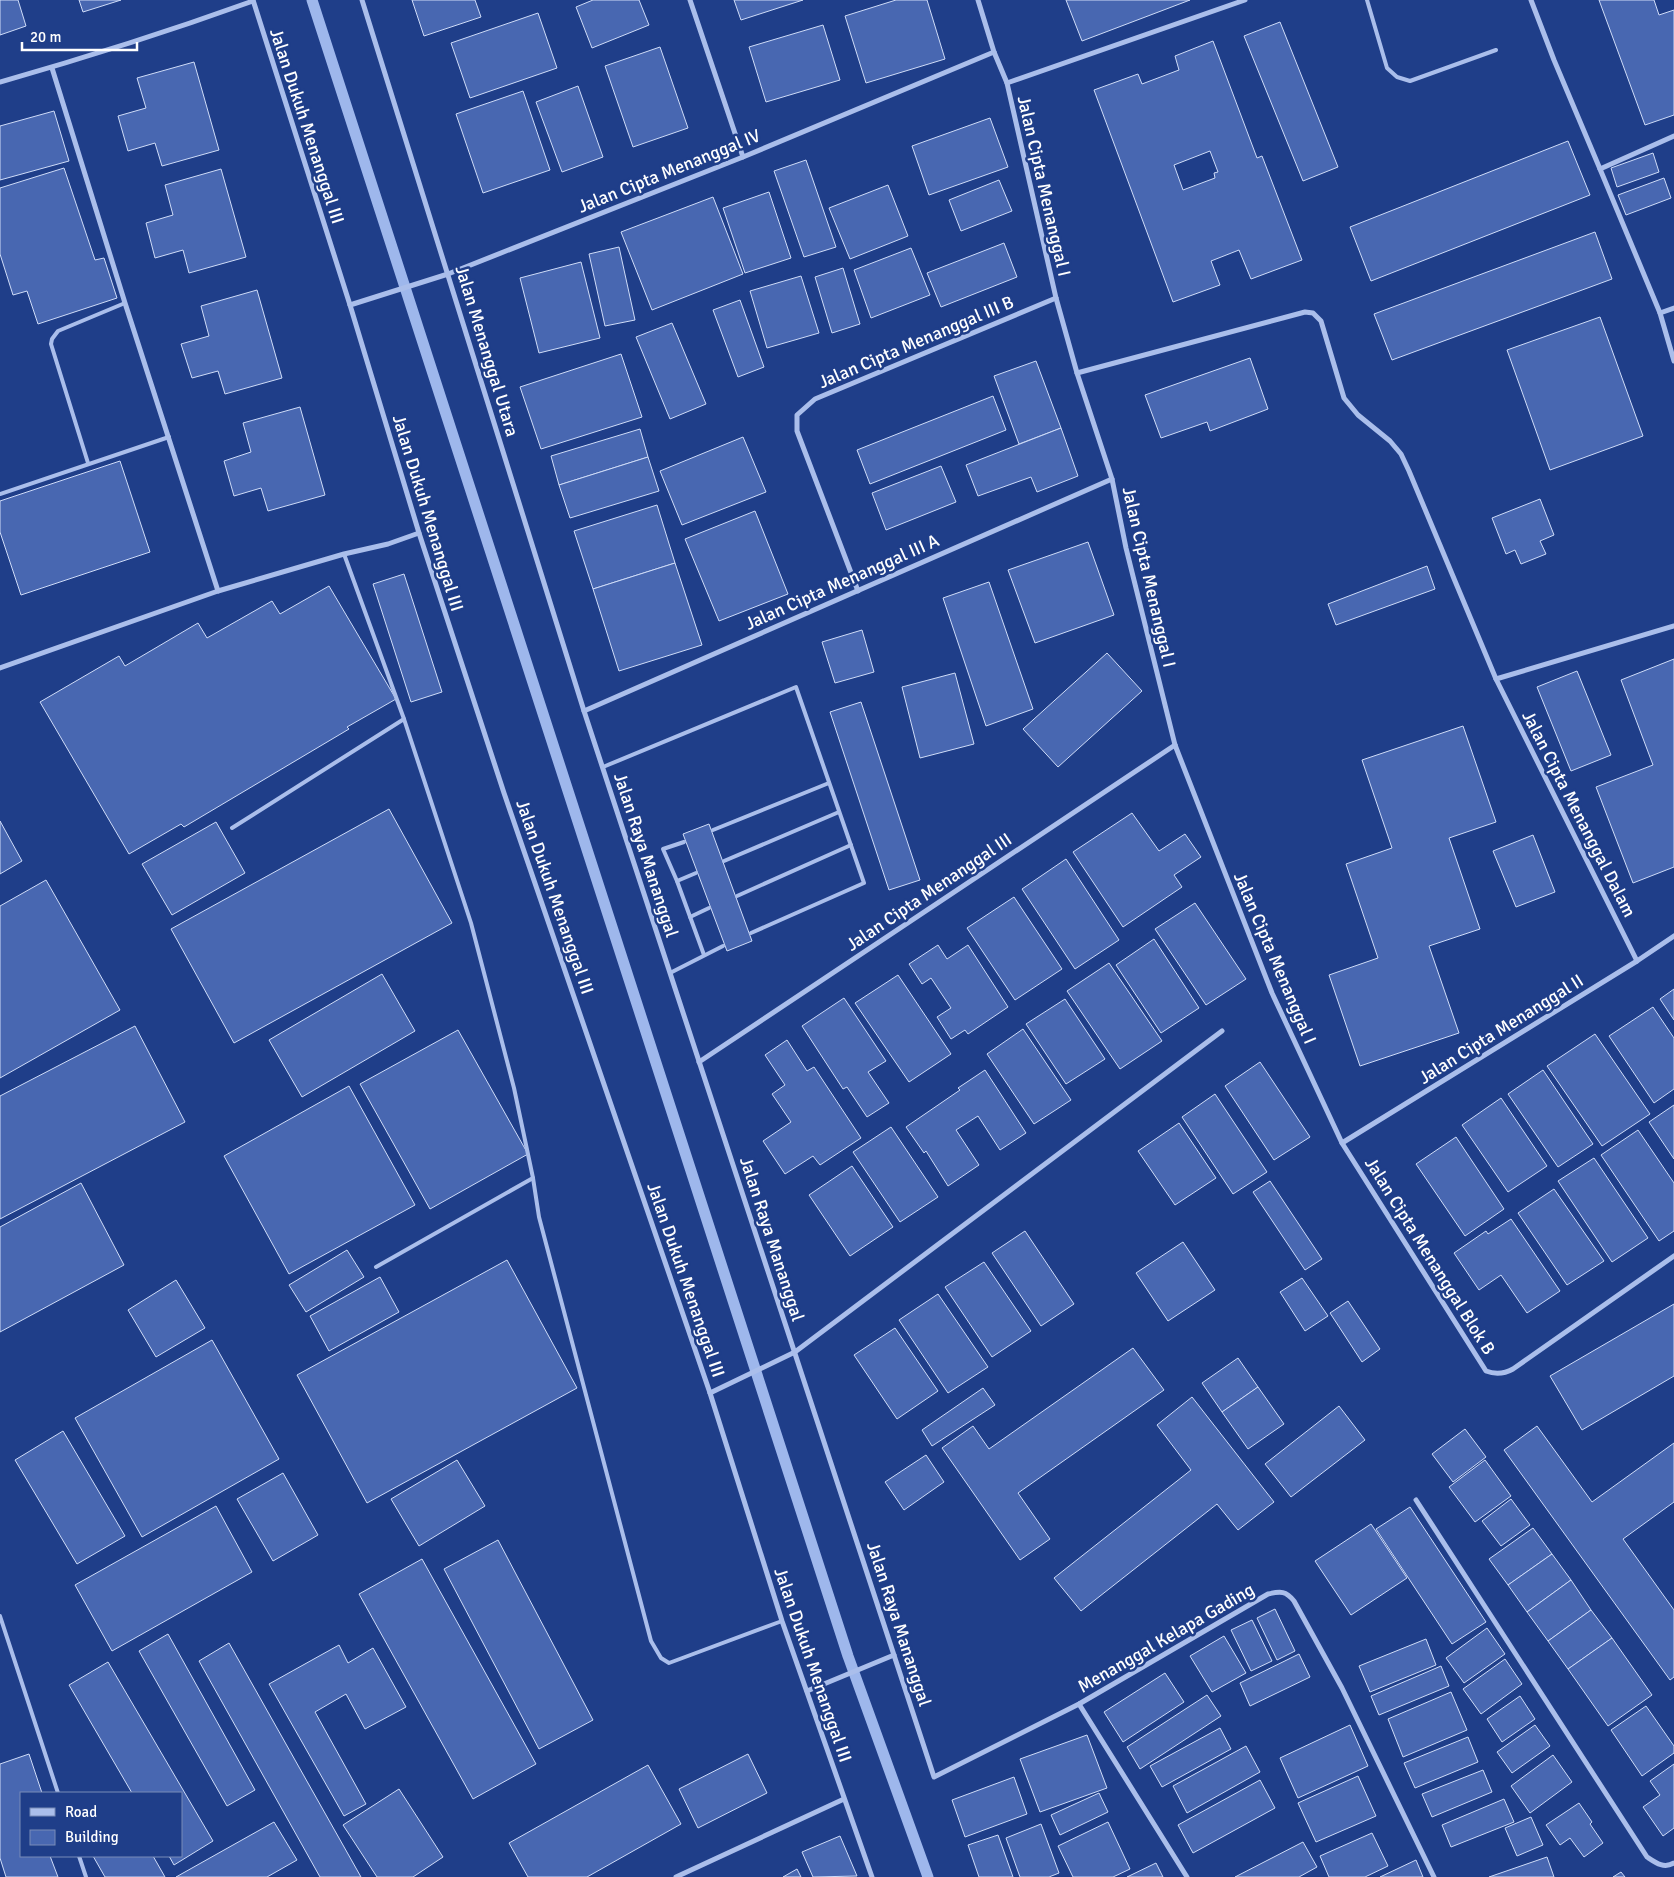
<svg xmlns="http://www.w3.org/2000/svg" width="1674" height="1877" viewBox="0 0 1674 1877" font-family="Signika,sans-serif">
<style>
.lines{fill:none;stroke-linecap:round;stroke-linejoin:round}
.stream{stroke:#9eb7ec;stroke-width:11}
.building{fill:#4867b1;stroke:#cfdcf8;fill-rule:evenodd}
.lane{stroke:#aabeeb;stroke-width:4}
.street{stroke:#aabeeb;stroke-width:5}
.labels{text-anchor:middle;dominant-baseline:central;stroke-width:5;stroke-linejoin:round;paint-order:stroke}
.street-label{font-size:18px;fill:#fff;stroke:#1f3e89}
</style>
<rect width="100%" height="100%" fill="#1f3e89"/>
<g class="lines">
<!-- stream -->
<polyline class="stream" points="312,0 848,1656 928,1877"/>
</g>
<!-- building -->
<g class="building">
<polygon points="0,0 18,0 26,26 0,35"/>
<polygon points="79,0 121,0 83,12"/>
<polygon points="412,0 475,0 481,17 424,36"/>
<polygon points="593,0 639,0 649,25 592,48 576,7"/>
<polygon points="734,0 803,0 741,20"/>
<polygon points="896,0 927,0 945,59 866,83 845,16"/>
<polygon points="1066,0 1190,0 1082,41"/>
<polygon points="1599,0 1654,0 1659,15 1674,10 1674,115 1645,125"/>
<polygon points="538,13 557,68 470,98 451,43"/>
<polygon points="1280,22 1338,167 1303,181 1244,36"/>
<polygon points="823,25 840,80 766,102 749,47"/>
<path d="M1213 41 1257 158 1262 156 1302 260 1251 279 1239 250 1211 261 1220 285 1173 302 1094 90 1138 74 1142 84 1179 70 1175 56ZM1210 151 1218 172 1214 173 1215 178 1183 190 1174 165Z"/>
<polygon points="660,47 688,128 633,147 605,66"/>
<polygon points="194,62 219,150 162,166 155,143 128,151 118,116 146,108 137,78"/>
<polygon points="578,86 603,157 562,172 536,102"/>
<polygon points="523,91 550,170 483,193 456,114"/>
<polygon points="54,111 69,161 0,180 0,126"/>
<polygon points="990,118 1008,167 929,195 912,146"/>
<polygon points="1568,141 1590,195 1371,281 1350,227"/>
<polygon points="1653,153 1659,172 1617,187 1611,168"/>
<polygon points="806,160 836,247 804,257 774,171"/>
<polygon points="64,168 95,260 104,258 117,298 38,324 27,291 13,295 0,254 0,188"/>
<polygon points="221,169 246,257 189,273 183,250 155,258 146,223 173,215 165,185"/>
<polygon points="1664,178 1671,198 1626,215 1618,195"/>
<polygon points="999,180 1012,211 961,231 949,200"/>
<polygon points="888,185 908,236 850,259 829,208"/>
<polygon points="769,192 791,258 745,273 723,208"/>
<polygon points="713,197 743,274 652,310 621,232"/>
<polygon points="1595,232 1612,279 1392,360 1374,314"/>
<polygon points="1004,243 1017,277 941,307 927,273"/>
<polygon points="619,247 635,320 605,326 589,254"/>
<polygon points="911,248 930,295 871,318 854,270"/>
<polygon points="581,262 600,338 539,353 520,278"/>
<polygon points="843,268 860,324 832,333 815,277"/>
<polygon points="801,276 819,333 767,348 750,291"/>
<polygon points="257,290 282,378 225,394 218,371 192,378 181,344 209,336 201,306"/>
<polygon points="740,300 764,367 738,377 713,310"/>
<polygon points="1600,317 1643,436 1550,470 1507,350"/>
<polygon points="672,323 706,404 670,419 636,337"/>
<polygon points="621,354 642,417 541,449 520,387"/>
<polygon points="1250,358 1268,409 1210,431 1207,422 1161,438 1145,395"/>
<polygon points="1036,361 1061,428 1019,444 994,376"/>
<polygon points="993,396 1006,430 870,484 857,450"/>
<polygon points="300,407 325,495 268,511 261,488 234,496 224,461 251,452 243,423"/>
<polygon points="1061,428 1078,476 1037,492 1031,477 978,496 966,465"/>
<polygon points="640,429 648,457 559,485 551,456"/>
<polygon points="743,437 766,492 682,525 660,471"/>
<polygon points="648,457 659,491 570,518 559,485"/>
<polygon points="120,461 150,552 21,595 0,532 0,501"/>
<polygon points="941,466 956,502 886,530 872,493"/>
<polygon points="1540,499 1554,535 1540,541 1546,554 1521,564 1515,550 1506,554 1492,518"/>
<polygon points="657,505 675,563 593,589 574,531"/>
<polygon points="755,511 788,594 719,621 685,539"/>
<polygon points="1088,542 1114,615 1035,643 1008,570"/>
<polygon points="675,563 702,645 619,671 593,589"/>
<polygon points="1427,566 1435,589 1336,625 1328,604"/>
<polygon points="404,574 442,692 411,702 373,584"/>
<polygon points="989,582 1033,709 986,726 943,598"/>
<polygon points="329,586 396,699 347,727 349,729 184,827 181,824 129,854 40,702 119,656 125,666 198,623 207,638 272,601 280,614"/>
<polygon points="862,630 874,672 835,683 822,642"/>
<polygon points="1107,653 1142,691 1058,767 1023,729"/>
<polygon points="1674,659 1674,867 1633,883 1596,787 1653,765 1621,680"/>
<polygon points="1577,671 1611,755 1571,771 1537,687"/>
<polygon points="955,673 974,744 920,758 902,687"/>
<polygon points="861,702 920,880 889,890 830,712"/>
<polygon points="1463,726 1496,822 1449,838 1480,929 1429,946 1459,1033 1360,1066 1329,975 1378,958 1346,864 1392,848 1362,760"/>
<polygon points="389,809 452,923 234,1043 171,929"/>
<polygon points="1132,813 1159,851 1185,834 1201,857 1174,875 1182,887 1123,927 1073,852"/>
<polygon points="0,821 22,861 0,874"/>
<polygon points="216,822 245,873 172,915 142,864"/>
<polygon points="709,824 752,941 727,951 683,834"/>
<polygon points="1533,835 1555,892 1516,907 1493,851"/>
<polygon points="1066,859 1119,940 1075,969 1022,889"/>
<polygon points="46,880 120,1010 0,1078 0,906"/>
<polygon points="1014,897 1062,969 1015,1000 967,928"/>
<polygon points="1195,903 1246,979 1206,1005 1155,929"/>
<polygon points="1154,939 1199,1008 1161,1033 1116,965"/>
<polygon points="938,945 947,959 968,945 1008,1007 968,1034 965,1030 951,1039 937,1017 951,1008 931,978 922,984 909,964"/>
<polygon points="1109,963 1162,1041 1120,1069 1067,991"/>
<polygon points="382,974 415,1031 302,1097 269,1040"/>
<polygon points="898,975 951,1054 909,1082 855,1003"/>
<polygon points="1674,989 1674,1020 1660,999"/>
<polygon points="844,998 886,1061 868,1072 889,1103 867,1117 847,1087 843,1089 802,1026"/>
<polygon points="1065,999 1105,1059 1066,1084 1026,1024"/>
<polygon points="1653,1007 1674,1038 1674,1089 1654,1103 1609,1036"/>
<polygon points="135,1026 185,1122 0,1219 0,1096"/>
<polygon points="1023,1029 1071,1100 1034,1124 987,1054"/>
<polygon points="458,1030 528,1154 430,1209 360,1084"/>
<polygon points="1595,1034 1650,1114 1602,1146 1547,1066"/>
<polygon points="787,1040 807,1071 814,1067 861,1138 820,1165 813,1156 785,1174 763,1141 791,1122 772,1094 785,1085 765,1055"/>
<polygon points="1260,1062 1310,1137 1274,1160 1225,1086"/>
<polygon points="985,1070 1026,1133 1000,1150 978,1116 956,1130 979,1165 948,1186 926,1151 924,1153 906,1127 960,1090 958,1088"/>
<polygon points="1543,1070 1593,1144 1558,1167 1508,1094"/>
<polygon points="349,1086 415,1205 289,1274 224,1156"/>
<polygon points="1215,1094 1267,1172 1233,1194 1182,1117"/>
<polygon points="1501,1098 1547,1166 1508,1192 1462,1125"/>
<polygon points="1674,1105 1674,1159 1649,1122"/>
<polygon points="1179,1123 1216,1178 1175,1205 1138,1151"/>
<polygon points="891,1127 938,1197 900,1222 853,1152"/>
<polygon points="1638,1130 1674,1183 1674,1231 1659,1241 1601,1155"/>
<polygon points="1456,1137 1504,1209 1465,1236 1416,1164"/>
<polygon points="1594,1158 1648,1238 1612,1262 1558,1181"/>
<polygon points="852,1166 893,1227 850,1256 809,1195"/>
<polygon points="1270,1181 1322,1259 1305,1270 1253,1192"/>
<polygon points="81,1183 124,1265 0,1332 0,1227"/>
<polygon points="1554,1189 1604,1261 1567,1285 1518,1213"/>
<polygon points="1511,1219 1560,1291 1527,1313 1501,1275 1479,1290 1454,1253 1486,1231 1488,1234"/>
<polygon points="1025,1231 1074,1304 1041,1326 992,1253"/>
<polygon points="1183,1242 1215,1290 1168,1321 1136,1273"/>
<polygon points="347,1250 364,1277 306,1312 289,1285"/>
<polygon points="507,1260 577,1388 367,1503 297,1375"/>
<polygon points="984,1262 1031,1331 992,1357 945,1287"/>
<polygon points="380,1277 399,1312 329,1351 310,1316"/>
<polygon points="1302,1278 1328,1316 1305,1331 1280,1292"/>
<polygon points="176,1280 205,1328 156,1357 128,1310"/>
<polygon points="938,1294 988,1367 948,1393 899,1320"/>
<polygon points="1348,1301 1380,1349 1362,1362 1330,1313"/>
<polygon points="1674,1304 1674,1376 1582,1430 1550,1376"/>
<polygon points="895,1328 938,1391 897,1419 854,1355"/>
<polygon points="212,1340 279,1459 142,1537 75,1418"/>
<polygon points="1133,1348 1164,1390 1018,1493 1050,1539 1020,1560 942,1448 973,1426 989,1449"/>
<polygon points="1238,1358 1258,1387 1222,1412 1202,1383"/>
<polygon points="1258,1387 1284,1424 1248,1449 1222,1412"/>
<polygon points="983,1388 995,1405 932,1446 922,1430"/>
<polygon points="1192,1397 1274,1502 1238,1530 1217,1504 1081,1611 1054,1578 1191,1470 1157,1425"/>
<polygon points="1339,1406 1365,1440 1291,1497 1265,1464"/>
<polygon points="1537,1426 1592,1502 1674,1443 1674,1502 1623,1539 1674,1610 1674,1677 1670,1680 1504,1450"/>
<polygon points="1465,1429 1486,1457 1453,1482 1432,1454"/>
<polygon points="63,1431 125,1536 77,1564 15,1460"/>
<polygon points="926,1455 944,1482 904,1510 885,1482"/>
<polygon points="457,1460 485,1506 419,1546 391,1499"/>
<polygon points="1485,1460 1511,1496 1475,1522 1449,1487"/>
<polygon points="283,1473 318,1535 273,1561 237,1499"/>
<polygon points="1511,1499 1530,1525 1501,1546 1482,1521"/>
<polygon points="216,1506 252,1572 112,1651 75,1585"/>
<polygon points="1410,1507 1486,1622 1452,1644 1376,1529"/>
<polygon points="1371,1524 1407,1578 1351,1615 1315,1561"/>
<polygon points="1533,1528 1552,1554 1508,1585 1489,1559"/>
<polygon points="498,1540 593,1720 539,1749 444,1569"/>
<polygon points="1552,1554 1571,1580 1527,1612 1508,1585"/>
<polygon points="422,1559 536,1764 473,1799 359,1594"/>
<polygon points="1571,1580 1591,1610 1548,1641 1527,1612"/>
<polygon points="1275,1609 1295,1651 1277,1660 1257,1618"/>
<polygon points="1591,1610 1612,1638 1568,1669 1548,1641"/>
<polygon points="1252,1620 1272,1661 1251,1671 1231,1630"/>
<polygon points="1487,1628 1505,1654 1464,1683 1446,1658"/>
<polygon points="168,1634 255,1790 227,1806 139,1651"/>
<polygon points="1224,1636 1246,1673 1212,1692 1190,1656"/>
<polygon points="1612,1638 1652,1695 1608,1726 1568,1669"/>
<polygon points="1426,1639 1436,1665 1370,1692 1359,1666"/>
<polygon points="229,1643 361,1877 320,1877 199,1661"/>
<polygon points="339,1645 348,1663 373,1648 406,1707 365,1729 346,1694 315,1712 366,1804 344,1816 269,1684"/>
<polygon points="1299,1654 1310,1677 1250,1706 1240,1683"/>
<polygon points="1505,1659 1522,1684 1481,1714 1463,1689"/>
<polygon points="108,1662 213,1841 174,1865 169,1856 181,1856 181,1793 132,1793 69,1685"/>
<polygon points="1441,1666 1449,1686 1379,1715 1371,1696"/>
<polygon points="1165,1673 1184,1702 1123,1742 1104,1712"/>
<polygon points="1451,1692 1467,1730 1403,1757 1388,1719"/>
<polygon points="1207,1695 1221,1716 1140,1769 1127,1747"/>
<polygon points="1520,1696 1535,1719 1502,1742 1487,1719"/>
<polygon points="1646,1706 1674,1746 1674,1753 1642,1776 1611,1730"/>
<polygon points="1350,1725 1368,1766 1298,1798 1280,1758"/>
<polygon points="1535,1725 1550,1746 1512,1773 1497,1752"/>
<polygon points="1220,1728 1231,1749 1162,1787 1150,1766"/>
<polygon points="1087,1735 1107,1788 1040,1812 1020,1759"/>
<polygon points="1468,1737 1478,1762 1415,1788 1404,1763"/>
<polygon points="1246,1746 1260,1772 1187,1813 1173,1786"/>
<polygon points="29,1754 42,1793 21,1793 21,1856 50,1856 58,1877 6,1877 0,1858 0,1764"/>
<polygon points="748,1754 767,1793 698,1828 679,1789"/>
<polygon points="1553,1755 1572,1782 1530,1813 1511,1786"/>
<polygon points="1674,1764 1674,1828 1663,1836 1643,1807 1660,1795 1650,1781"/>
<polygon points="648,1765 681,1824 587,1877 528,1877 509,1843"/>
<polygon points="1483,1770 1492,1792 1432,1817 1422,1794"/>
<polygon points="1358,1776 1376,1816 1316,1842 1298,1803"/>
<polygon points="1014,1777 1027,1814 965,1837 952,1800"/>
<polygon points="1260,1780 1275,1808 1193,1853 1178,1825"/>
<polygon points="399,1789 443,1857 413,1877 377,1877 343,1825"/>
<polygon points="1099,1793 1108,1812 1060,1835 1051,1815"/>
<polygon points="1504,1799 1514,1822 1451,1847 1442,1825"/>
<polygon points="1579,1803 1592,1822 1590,1824 1603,1843 1584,1857 1570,1838 1560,1845 1546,1825"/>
<polygon points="1531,1817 1543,1845 1517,1856 1505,1828"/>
<polygon points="274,1822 297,1860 267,1877 176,1877"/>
<polygon points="1108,1822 1130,1869 1113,1877 1073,1877 1058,1846"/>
<polygon points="1041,1824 1059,1873 1049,1877 1020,1877 1006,1838"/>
<polygon points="1372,1833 1388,1866 1365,1877 1329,1877 1320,1856"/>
<polygon points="998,1835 1013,1877 979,1877 968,1845"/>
<polygon points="840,1836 857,1876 813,1877 802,1852"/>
<polygon points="1303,1842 1317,1867 1299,1877 1235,1877"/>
<polygon points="93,1856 153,1856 165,1877 105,1877"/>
<polygon points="1547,1857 1554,1877 1489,1877"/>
<polygon points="1416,1860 1423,1877 1380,1877"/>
<polygon points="1156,1863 1163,1877 1127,1877"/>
<polygon points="797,1869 801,1877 783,1877"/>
<polygon points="1621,1872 1625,1877 1613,1877"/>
</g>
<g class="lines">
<!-- lane -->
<g class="lane">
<polyline points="1367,0 1387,68 1397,77 1410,81 1496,50"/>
<polyline points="88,463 51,344 52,339 58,331 125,303"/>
<polyline points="0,494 169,437"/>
<polyline points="344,554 404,719 471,923 514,1088 533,1178 539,1217 651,1641 661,1658 669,1663 782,1621"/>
<polyline points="603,767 796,687 864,883 751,933"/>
<polyline points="232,828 404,719"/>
<polyline points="713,830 829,783"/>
<polyline points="684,842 663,849 677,881 704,955"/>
<polyline points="724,861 839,812"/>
<polyline points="677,881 696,873"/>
<polyline points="737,896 851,845"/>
<polyline points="690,917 709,908"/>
<polyline points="670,973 723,946"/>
<polyline points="376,1267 533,1178"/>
<polyline points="0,1616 58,1793"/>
<polyline points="79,1856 86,1877"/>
</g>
<!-- street -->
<g class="street">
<polyline points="253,0 350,305 419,533 504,793 710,1393 782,1621 872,1877"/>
<path d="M362 0 584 711 934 1777 1079 1704 1268 1594C1281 1591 1286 1591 1294 1601L1342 1688 1434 1877"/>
<polyline points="690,0 743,157"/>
<path d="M978 0 994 52 1007 83 1056 298 1077 373 1112 479 1126 548 1175 745 1272 993 1342 1143 1486 1371C1496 1375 1504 1374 1513 1369L1674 1256"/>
<polyline points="1531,0 1554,60 1600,169 1674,136"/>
<polyline points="52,68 125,303 218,591"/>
<path d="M0 82C85 58 170 31 253 1"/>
<polyline points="1007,83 1245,0"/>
<polyline points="1600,169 1660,313 1674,361"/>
<polyline points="350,305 448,274 743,157 994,52"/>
<polyline points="1660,313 1674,308"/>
<polyline points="1077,373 1305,312 1313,313 1321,321 1344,398 1358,415 1390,441 1401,454 1409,471 1496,679 1637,961"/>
<polyline points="858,591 797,431 797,415 815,399 1056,298"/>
<polyline points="0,668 218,591 344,554 388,544 419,533"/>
<polyline points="1496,679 1674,626"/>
<polyline points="584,711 1112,479"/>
<polyline points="699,1062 1175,745"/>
<polyline points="1342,1143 1637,961 1674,936"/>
<polyline points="710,1393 795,1352 1222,1031"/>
<path d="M1416 1500 1647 1857C1656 1863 1664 1869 1674 1863"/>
<polyline points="807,1691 894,1655"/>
<polyline points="1079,1704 1187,1877"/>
<polyline points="676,1877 844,1799"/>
</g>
</g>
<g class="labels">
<!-- street labels -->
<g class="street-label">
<text transform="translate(307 126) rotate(72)">Jalan Dukuh Menanggal III</text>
<text transform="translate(669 171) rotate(-22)">Jalan Cipta Menanggal IV</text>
<text transform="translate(1044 186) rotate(77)">Jalan Cipta Menanggal I</text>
<text transform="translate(916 342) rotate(-23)">Jalan Cipta Menanggal III B</text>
<text transform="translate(487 351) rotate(73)">Jalan Menanggal Utara</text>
<text transform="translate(428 513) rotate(73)">Jalan Dukuh Menanggal III</text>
<text transform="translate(1149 577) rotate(77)">Jalan Cipta Menanggal I</text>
<text transform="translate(842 582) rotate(-24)">Jalan Cipta Menanggal III A</text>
<text transform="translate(1579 814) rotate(63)">Jalan Cipta Menanggal Dalam</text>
<text transform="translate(646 855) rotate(72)">Jalan Raya Mananggal</text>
<text transform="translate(929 892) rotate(-34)">Jalan Cipta Menanggal III</text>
<text transform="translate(555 897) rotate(71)">Jalan Dukuh Menanggal III</text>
<text transform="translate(1275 958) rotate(67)">Jalan Cipta Menanggal I</text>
<text transform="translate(1501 1029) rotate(-32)">Jalan Cipta Menanggal II</text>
<text transform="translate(772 1239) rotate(72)">Jalan Raya Mananggal</text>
<text transform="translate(1430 1256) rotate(58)">Jalan Cipta Menanggal Blok B</text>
<text transform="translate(686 1280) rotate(71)">Jalan Dukuh Menanggal III</text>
<text transform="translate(899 1624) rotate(72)">Jalan Raya Mananggal</text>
<text transform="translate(1166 1638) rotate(-30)">Menanggal Kelapa Gading</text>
<text transform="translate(813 1665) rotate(71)">Jalan Dukuh Menanggal III</text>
</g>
</g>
<!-- legend -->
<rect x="20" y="1792" width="162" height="65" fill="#1f3e89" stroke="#798bb8"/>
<rect x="30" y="1808" width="25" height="8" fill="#aabeeb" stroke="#798bb8"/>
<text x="65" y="1817" font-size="15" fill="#ffffff">Road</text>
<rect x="30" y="1830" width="25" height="15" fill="#4867b1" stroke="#798bb8"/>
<text x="65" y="1842" font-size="15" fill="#ffffff">Building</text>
<!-- scale -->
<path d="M22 42v8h115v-8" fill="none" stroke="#ffffff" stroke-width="2.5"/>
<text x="30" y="42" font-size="15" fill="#ffffff" stroke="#1f3e89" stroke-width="4" paint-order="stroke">20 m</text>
</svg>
